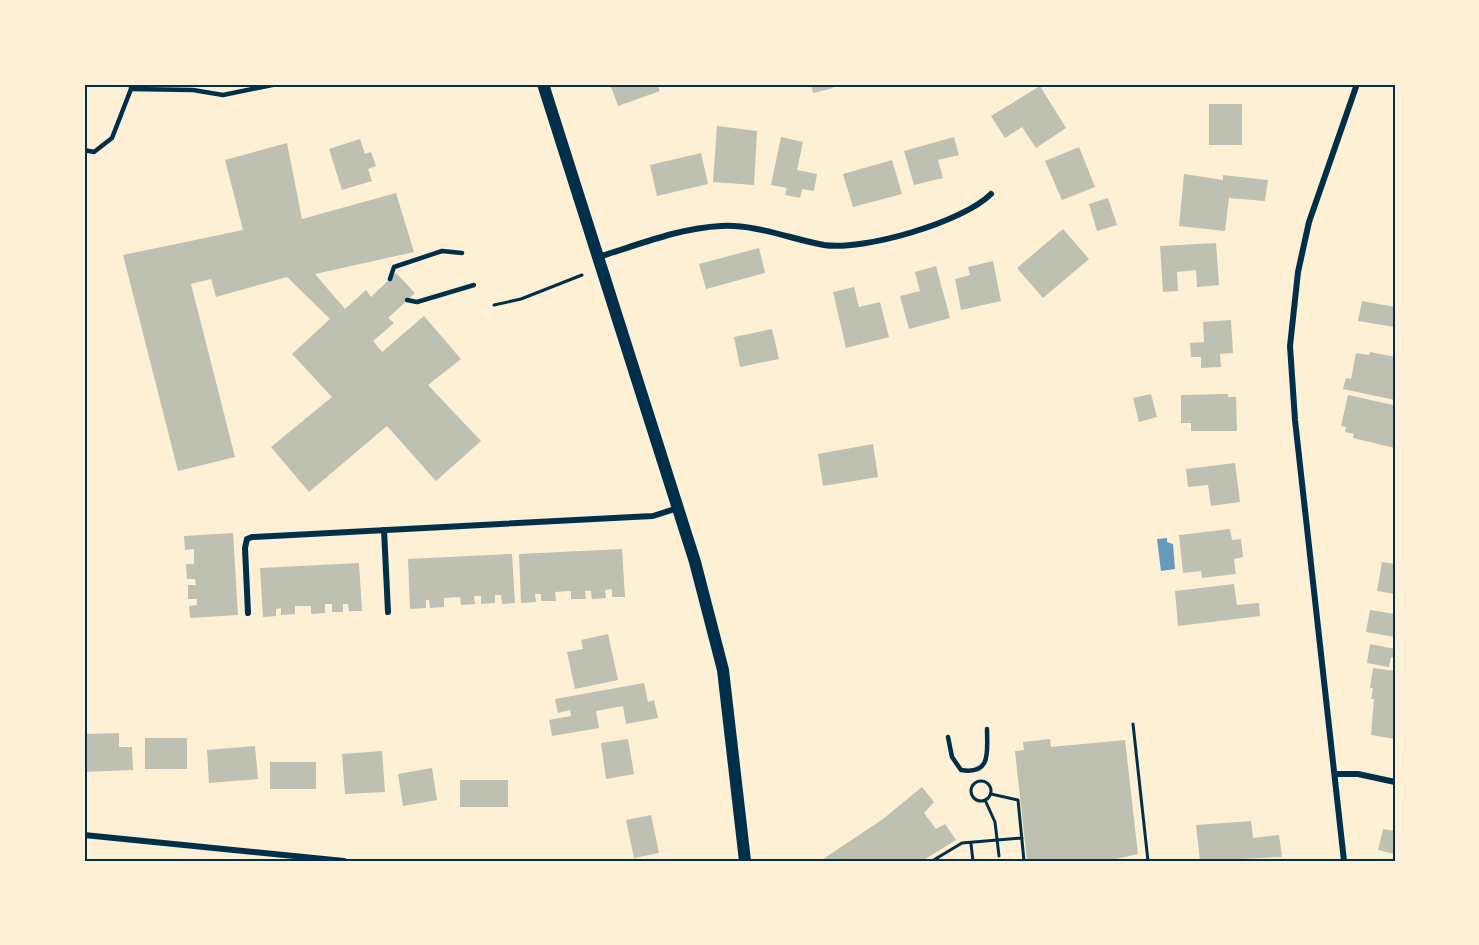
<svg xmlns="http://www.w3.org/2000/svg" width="1479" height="945" viewBox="0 0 1479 945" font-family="Arial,sans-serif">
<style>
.water{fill:#669bbc}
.building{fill:#bec0b2}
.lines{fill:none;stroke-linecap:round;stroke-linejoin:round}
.path{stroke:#003049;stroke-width:3}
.service{stroke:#003049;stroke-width:4.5}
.minor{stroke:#003049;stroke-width:6}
.secondary{stroke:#003049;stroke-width:12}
.neatline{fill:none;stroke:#003049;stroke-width:2}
</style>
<rect width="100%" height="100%" fill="#fdf0d5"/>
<!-- water -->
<polygon class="water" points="1167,538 1167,542 1173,544 1175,569 1161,571 1157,539"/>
<!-- building -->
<g class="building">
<polygon points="610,84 657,84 660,91 618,106"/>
<polygon points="811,84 832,84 833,88 813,93"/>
<polygon points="1040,86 1066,128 1036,148 1022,127 1005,138 991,116"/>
<rect x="1209" y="104" width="33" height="41"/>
<polygon points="717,126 757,131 754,185 713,182"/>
<polygon points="781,137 803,142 797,170 817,174 814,191 802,189 800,198 785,195 787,188 771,185"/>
<polygon points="954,137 959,155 938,160 943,178 914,185 904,151"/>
<polygon points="360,139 365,154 371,152 376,166 368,169 372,181 342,190 329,149"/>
<polygon points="287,143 302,219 396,193 414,252 315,274 345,309 366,290 371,297 396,273 415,293 388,318 394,323 373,341 382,352 424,316 461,359 428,385 481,441 436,481 387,426 309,492 271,447 332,397 292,354 330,319 287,277 216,297 211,279 191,284 235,457 178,471 123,255 243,230 225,160"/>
<polygon points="1079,147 1095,187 1062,200 1045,161"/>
<polygon points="701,153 708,184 657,196 650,165"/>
<polygon points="892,160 902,194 853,207 843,174"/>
<polygon points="1184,174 1223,180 1223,175 1268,180 1265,201 1229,198 1225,231 1179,226"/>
<polygon points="1108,198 1117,225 1097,231 1089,204"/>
<polygon points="1063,229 1089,259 1043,298 1017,268"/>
<polygon points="1216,243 1219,285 1197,287 1196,270 1177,272 1178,291 1163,292 1160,246"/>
<polygon points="759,248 765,273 706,289 699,264"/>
<polygon points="993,261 1001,301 961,310 955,279 970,275 968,267"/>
<polygon points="936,266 950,318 909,329 900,296 920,291 915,272"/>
<polygon points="854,287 859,307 880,302 889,337 846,348 833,292"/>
<polygon points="1362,301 1395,307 1395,327 1358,321"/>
<polygon points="1231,320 1233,353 1220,354 1221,367 1201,368 1201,357 1191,357 1190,343 1204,342 1203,322"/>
<polygon points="772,329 779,359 740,367 734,337"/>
<polygon points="1370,352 1395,357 1395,400 1343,389 1346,378 1351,379 1356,353 1369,355"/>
<polygon points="1151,394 1157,417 1139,422 1133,398"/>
<polygon points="1228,394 1228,397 1236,397 1237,431 1191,431 1191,423 1181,423 1181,395"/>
<polygon points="1348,395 1393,405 1395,448 1353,438 1354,434 1345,432 1346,427 1341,426"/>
<polygon points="873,444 878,477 823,486 818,454"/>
<polygon points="1235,463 1240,502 1211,506 1208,485 1188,487 1186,469"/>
<polygon points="1230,529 1232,540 1241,539 1243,557 1234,559 1236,574 1202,578 1201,571 1183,573 1179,535"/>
<polygon points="233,533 238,615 190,618 189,606 197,605 197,599 188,599 188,585 196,585 195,579 187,579 186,564 194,564 194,549 185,550 184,536"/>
<polygon points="622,549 625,597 612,597 612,589 605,590 606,598 592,599 591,591 585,591 586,599 571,599 571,591 555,592 556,601 541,601 541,594 535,594 536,602 521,603 519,554"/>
<polygon points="512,554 515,603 502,604 501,595 495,595 495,603 481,604 481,596 474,596 475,604 461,605 460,597 444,598 444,607 430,608 429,600 426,600 426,608 410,609 408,559"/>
<polygon points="1382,562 1395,564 1395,594 1377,591"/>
<polygon points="359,563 362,611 349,611 348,604 343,604 343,612 332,612 332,604 325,604 325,613 311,614 311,606 295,606 295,614 281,615 281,608 276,609 276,616 263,617 260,568"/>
<polygon points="1234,584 1237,605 1259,603 1260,616 1178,626 1175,591"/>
<polygon points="1370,610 1395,614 1395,637 1366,632"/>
<polygon points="608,634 618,680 575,689 567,652 583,649 581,640"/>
<polygon points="1370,644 1395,649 1395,658 1391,657 1389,667 1367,663"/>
<polygon points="1373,668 1395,671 1395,739 1371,735 1374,699 1371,699 1373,688 1370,688"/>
<polygon points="644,683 648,702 654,700 658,718 626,724 623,706 596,711 599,728 552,736 549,720 571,716 570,710 558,713 555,699"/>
<polygon points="119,733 119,747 132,747 133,770 84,772 84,734"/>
<rect x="145" y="738" width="42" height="31"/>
<polygon points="628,739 634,774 606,779 601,743"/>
<polygon points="1050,739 1051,747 1125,740 1138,854 1107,861 1027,861 1015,751 1024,750 1023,742"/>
<polygon points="255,746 258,779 209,783 207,750"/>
<polygon points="382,751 385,792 345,794 342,754"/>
<rect x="270" y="762" width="46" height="27"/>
<polygon points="432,768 437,800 403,806 398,774"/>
<rect x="460" y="780" width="48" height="27"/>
<polygon points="922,787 934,802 924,813 936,829 945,824 956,840 922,861 820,861 883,819"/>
<polygon points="651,815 659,853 634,858 626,820"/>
<polygon points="1251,821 1253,838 1279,835 1282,857 1200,861 1196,825"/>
<polygon points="1383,829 1395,831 1395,854 1378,850"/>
</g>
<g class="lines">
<!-- path -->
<g class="path">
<polyline points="494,305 521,299 582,275"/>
<polyline points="1133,724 1148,861"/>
<circle cx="981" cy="791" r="10"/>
<polyline points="991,794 1018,800 1024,861"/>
<polyline points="985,800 995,822 999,856"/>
<polyline points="971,844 973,861"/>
<polyline points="932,861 962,843 1022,838"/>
</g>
<!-- service -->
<g class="service">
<polyline points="131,89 193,90 223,95 277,84"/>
<polyline points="84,150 94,152 112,138 131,89 131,84"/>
<polyline points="390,279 394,267 442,251 462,253"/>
<polyline points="407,300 417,302 474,285"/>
<path d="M948 737 952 757 961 770C992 775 987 751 987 729"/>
</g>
<!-- minor -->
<g class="minor">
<path d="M598 257C638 245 679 228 721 226 755 224 791 239 824 245 864 251 963 222 991 194"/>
<polyline points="384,530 388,612"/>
<polyline points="248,613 245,548 247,539 252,537 633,517 653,516 678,508"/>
<polyline points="1335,774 1358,774 1395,782"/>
<polyline points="84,835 344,861"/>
<polyline points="1344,861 1295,420 1290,346 1298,272 1309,222 1357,84"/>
</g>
<!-- secondary -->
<polyline class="secondary" points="543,84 695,562 723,670 745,861"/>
</g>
<!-- border -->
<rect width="1479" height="945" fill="none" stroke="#fdf0d5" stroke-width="171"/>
<rect x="86" y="86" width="1308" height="774" class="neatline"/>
</svg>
